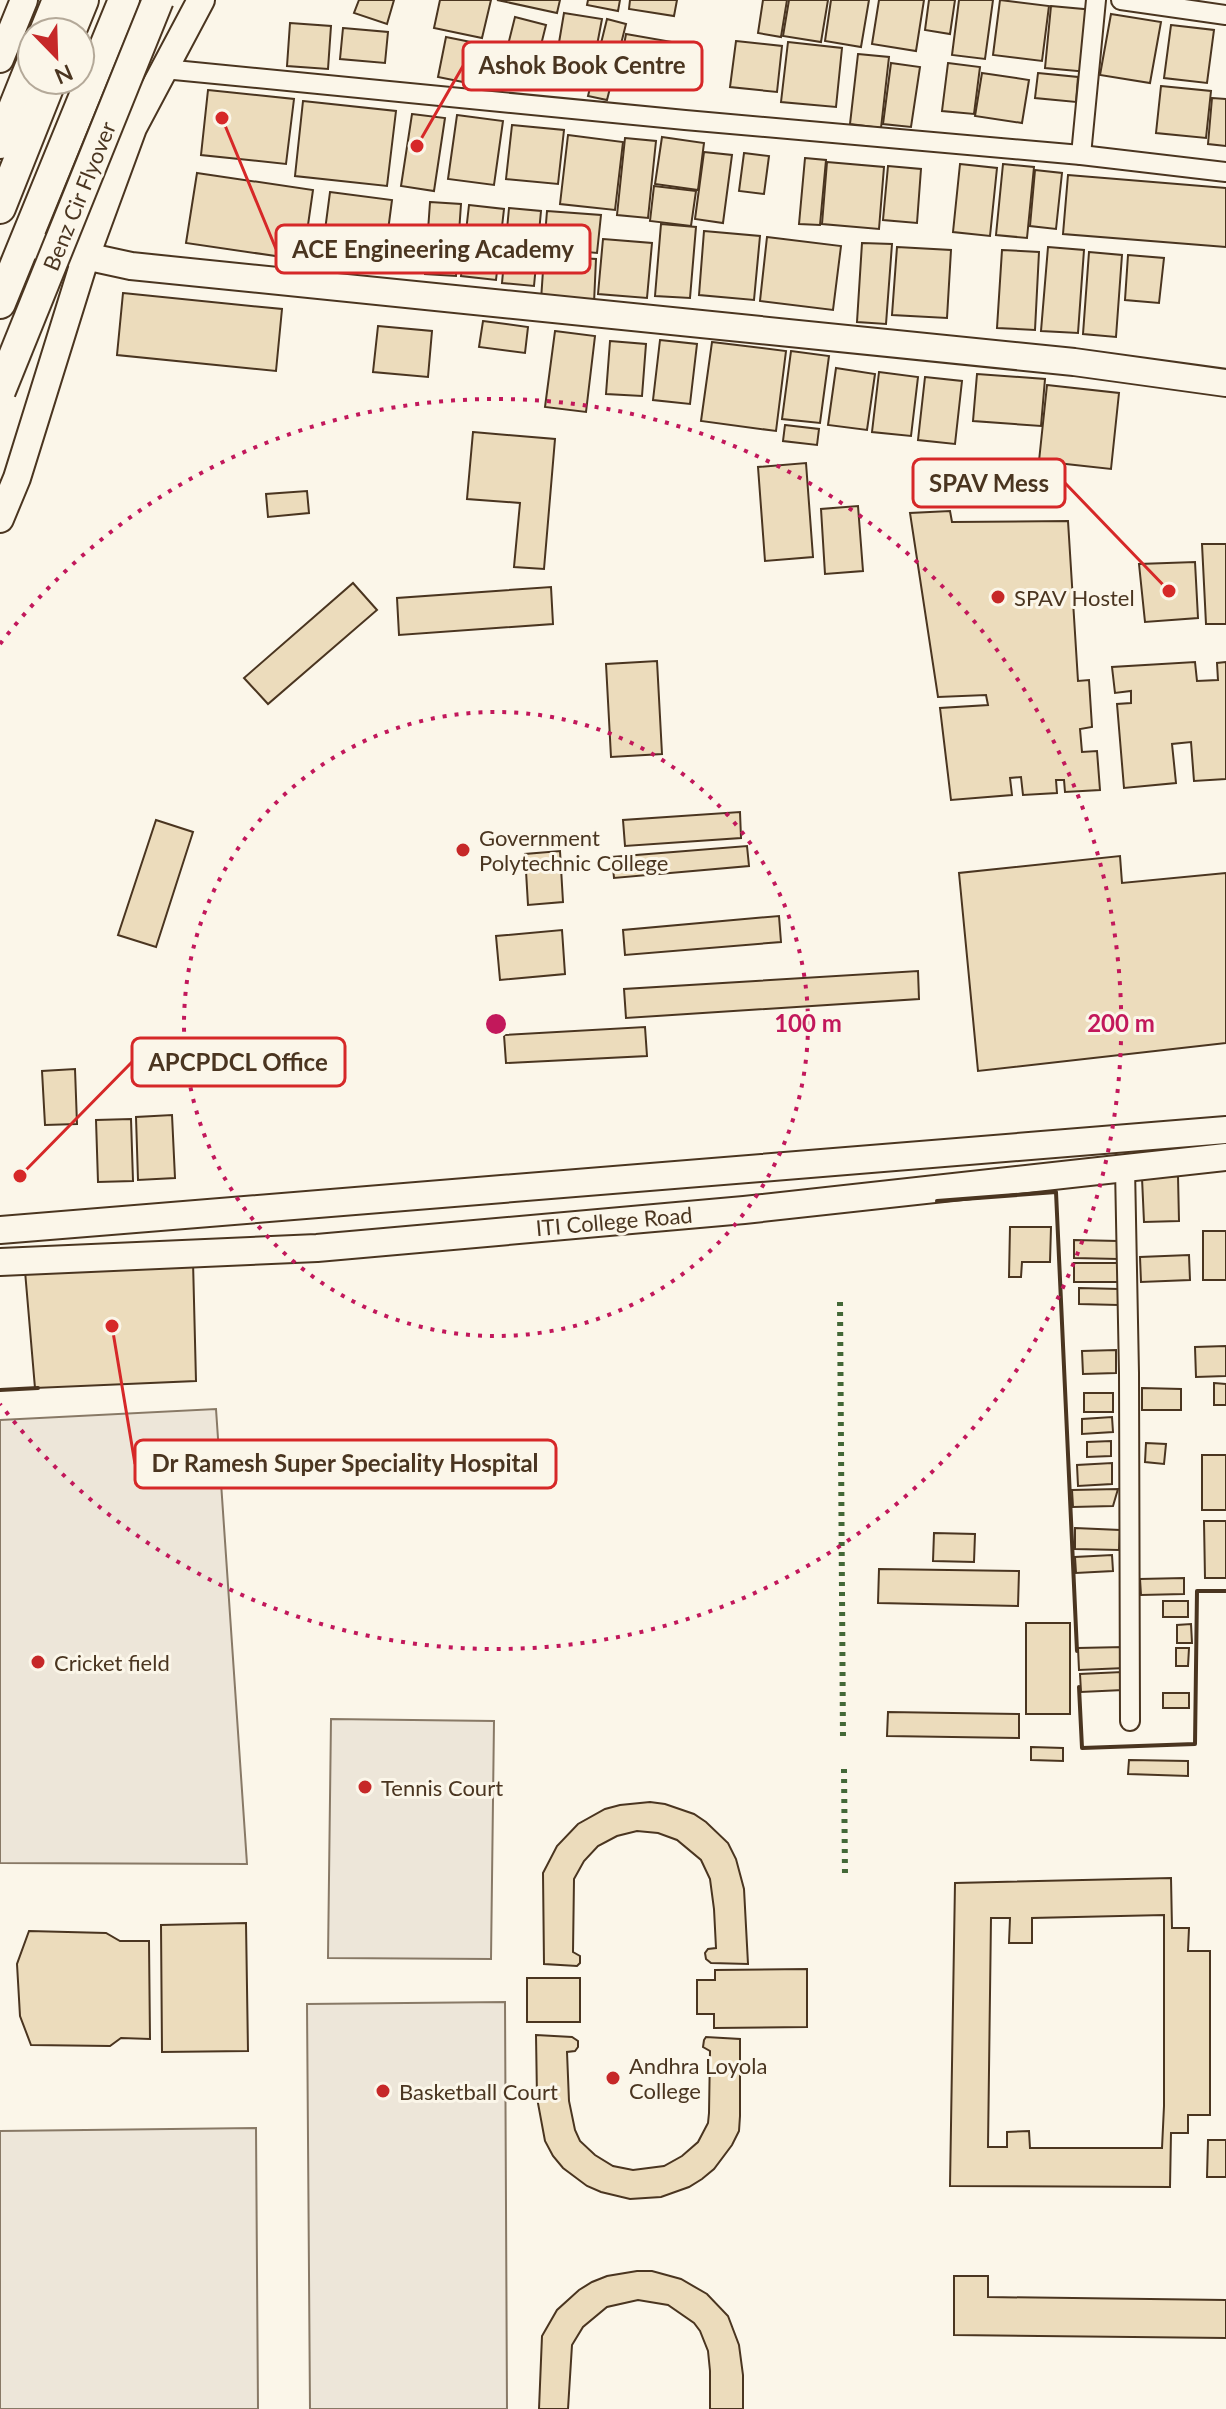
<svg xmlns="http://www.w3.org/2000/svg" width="1226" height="2409" viewBox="0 0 1226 2409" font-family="Lato,sans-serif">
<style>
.green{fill:#ede6d9;stroke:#887966;stroke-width:2}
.building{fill:#ecdcbc;stroke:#4a3520;stroke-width:2;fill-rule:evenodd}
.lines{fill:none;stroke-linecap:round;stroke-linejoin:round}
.street-casing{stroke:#4a3520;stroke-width:22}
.secondary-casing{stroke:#4a3520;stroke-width:30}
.primary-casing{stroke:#4a3520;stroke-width:34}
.street{stroke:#fbf6e9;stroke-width:18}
.secondary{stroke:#fbf6e9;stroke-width:26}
.primary{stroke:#fbf6e9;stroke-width:30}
.primary-bridge-casing{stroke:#4a3520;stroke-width:34;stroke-linecap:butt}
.primary-bridge{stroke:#fbf6e9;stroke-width:30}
.hedge{stroke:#436837;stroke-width:6;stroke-dasharray:4 6;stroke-linecap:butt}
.wall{stroke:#4a3520;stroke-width:4}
.ring{fill:none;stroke:#c2185b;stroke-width:4;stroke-dasharray:4 8}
.poi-dot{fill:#c62828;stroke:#fbf6e9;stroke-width:3}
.labels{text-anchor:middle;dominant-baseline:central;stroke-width:6;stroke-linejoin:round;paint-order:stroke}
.street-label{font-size:22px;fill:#4a3520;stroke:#fbf6e9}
.poi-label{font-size:22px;fill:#4a3520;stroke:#fbf6e9;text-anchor:start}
.centre{fill:#c2185b;stroke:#fbf6e9;stroke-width:4}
.ring-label{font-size:24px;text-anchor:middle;font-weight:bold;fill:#c2185b;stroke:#fbf6e9;stroke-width:6;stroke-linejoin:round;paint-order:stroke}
.leader{fill:none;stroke:#d62828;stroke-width:3}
.callout-dot{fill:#d62828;stroke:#fbf6e9;stroke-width:3}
.callout{fill:#fbf6e9;stroke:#d62828;stroke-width:3}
.callout-label{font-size:24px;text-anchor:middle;font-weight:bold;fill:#4a3520}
</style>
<rect width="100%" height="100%" fill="#fbf6e9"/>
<!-- green -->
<g class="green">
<polygon points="216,1409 247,1864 0,1863 0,1420"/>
<polygon points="331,1719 494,1721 491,1959 328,1958"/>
<polygon points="505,2002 507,2409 310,2409 307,2004"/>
<polygon points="256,2128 258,2409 0,2409 0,2131"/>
</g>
<!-- building -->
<g class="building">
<polygon points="359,0 394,0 387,24 354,13"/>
<polygon points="440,0 491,0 482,38 434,28"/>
<polygon points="497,0 560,0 557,13"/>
<polygon points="588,0 620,0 618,11 587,5"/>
<polygon points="630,0 677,0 674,16 629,9"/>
<polygon points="763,0 787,0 781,37 758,33"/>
<polygon points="789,0 828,0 821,42 783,36"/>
<polygon points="831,0 869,0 861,47 825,41"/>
<polygon points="879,0 924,0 916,51 872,44"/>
<polygon points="929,0 955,0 950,34 925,30"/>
<polygon points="959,0 993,0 985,59 952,55"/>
<polygon points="1000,0 1049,6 1042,61 993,55"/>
<polygon points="1051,6 1094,10 1088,72 1045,68"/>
<polygon points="564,13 602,19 590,82 553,78"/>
<polygon points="1111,14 1161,22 1150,83 1100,75"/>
<polygon points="515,17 546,25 535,69 504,61"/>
<polygon points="607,19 626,24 607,100 588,96"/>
<polygon points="290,23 331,26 328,69 287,66"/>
<polygon points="1171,25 1214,30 1207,83 1164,78"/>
<polygon points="343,28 388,32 385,63 340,59"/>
<polygon points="626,34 672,42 666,81 619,73"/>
<polygon points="446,37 486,45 478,85 438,77"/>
<polygon points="736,41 782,46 777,92 730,87"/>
<polygon points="788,42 842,48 836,107 781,102"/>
<polygon points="858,54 889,57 881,128 850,124"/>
<polygon points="891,63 920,67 911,127 883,124"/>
<polygon points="948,63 980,67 974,114 942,111"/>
<polygon points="982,73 1029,80 1022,123 975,116"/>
<polygon points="1038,73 1078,77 1076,102 1035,98"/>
<polygon points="1161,86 1211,91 1206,138 1156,133"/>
<polygon points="208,90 294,99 286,164 201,155"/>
<polygon points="1212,98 1226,99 1226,146 1208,144"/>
<polygon points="303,101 396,111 387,186 295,176"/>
<polygon points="412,114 445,118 434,191 401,186"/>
<polygon points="457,115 503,121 494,185 448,179"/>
<polygon points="512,125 564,130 558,184 506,179"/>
<polygon points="568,135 623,142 615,210 560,204"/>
<polygon points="662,137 704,143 698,190 655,184"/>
<polygon points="625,138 656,141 648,218 617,215"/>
<polygon points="704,152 732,155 723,223 695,219"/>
<polygon points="744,153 769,156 764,194 739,191"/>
<polygon points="805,158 826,160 820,225 799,224"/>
<polygon points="827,162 884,167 879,229 822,224"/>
<polygon points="960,164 997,168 990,236 953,232"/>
<polygon points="1003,164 1034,167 1027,238 996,235"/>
<polygon points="888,166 921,169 917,223 883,220"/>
<polygon points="1035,170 1062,173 1056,229 1030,226"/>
<polygon points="197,173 313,190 303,260 186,243"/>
<polygon points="1068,175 1226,188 1226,247 1063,234"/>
<polygon points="654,186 696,191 691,226 650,221"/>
<polygon points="330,192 392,200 383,269 321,261"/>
<polygon points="430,202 461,204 456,276 425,274"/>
<polygon points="469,205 504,209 496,280 461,276"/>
<polygon points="509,208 541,211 534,286 502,283"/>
<polygon points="547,211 601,215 597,253 544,248"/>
<polygon points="661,224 696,227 690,298 655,296"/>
<polygon points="704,231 760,236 754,300 699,295"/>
<polygon points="767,237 841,246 833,310 760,301"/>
<polygon points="603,239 652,243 647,298 598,294"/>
<polygon points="862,243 892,244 886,324 857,322"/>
<polygon points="897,247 951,250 947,318 892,315"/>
<polygon points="1048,247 1084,250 1078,333 1041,331"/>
<polygon points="1002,250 1039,252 1035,330 997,328"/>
<polygon points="1089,252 1122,255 1116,337 1083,334"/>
<polygon points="1128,255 1164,258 1159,303 1125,300"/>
<polygon points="544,256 596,259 594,303 541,300"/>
<polygon points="123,293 282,309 276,371 117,355"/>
<polygon points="483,321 528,327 525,353 479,347"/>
<polygon points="378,326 432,331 428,377 373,372"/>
<polygon points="555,331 595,336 586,412 545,407"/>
<polygon points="660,340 697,344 690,404 653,400"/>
<polygon points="610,341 646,344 642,396 606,394"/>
<polygon points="712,342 786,351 776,431 701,421"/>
<polygon points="791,351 829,356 820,423 782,419"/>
<polygon points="836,368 875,374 867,430 828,425"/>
<polygon points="879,372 918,377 911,436 872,432"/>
<polygon points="977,374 1045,379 1041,426 973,421"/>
<polygon points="925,377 962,381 955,444 918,440"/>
<polygon points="1047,385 1119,393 1111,469 1039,461"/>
<polygon points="785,425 819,429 817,445 783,441"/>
<polygon points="473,432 555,439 544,569 514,567 520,503 467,499"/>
<polygon points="806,463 813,557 765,561 758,467"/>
<polygon points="307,491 309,513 268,517 266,494"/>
<polygon points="858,506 863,571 825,574 821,509"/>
<polygon points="950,511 952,522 1068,521 1078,681 1089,680 1092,727 1080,729 1082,752 1097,751 1100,790 1065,792 1064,780 1056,780 1057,793 1023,795 1021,777 1010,778 1012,795 951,800 940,708 988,705 986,695 938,697 910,513"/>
<polygon points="1202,544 1226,544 1226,624 1206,624"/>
<polygon points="1195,562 1198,618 1145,622 1139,564"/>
<polygon points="353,583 377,610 268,704 244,678"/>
<polygon points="551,587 553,624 399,635 397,598"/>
<polygon points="657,661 662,754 611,757 606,664"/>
<polygon points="1195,662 1197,681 1218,680 1217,663 1226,662 1226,779 1194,781 1191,742 1172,744 1176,783 1124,788 1117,704 1131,703 1131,691 1115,693 1112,667"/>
<polygon points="740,812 741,838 625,846 623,820"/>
<polygon points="156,820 193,832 156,947 118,935"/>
<polygon points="747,846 749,866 614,878 612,857"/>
<polygon points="560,851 563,902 528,905 525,854"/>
<polygon points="1120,856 1122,883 1226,873 1226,1043 978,1071 959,873"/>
<polygon points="779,916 781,942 625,955 623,930"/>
<polygon points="562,930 565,974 500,980 496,936"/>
<polygon points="918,971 919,999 626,1018 624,989"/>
<polygon points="645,1027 647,1056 506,1063 504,1035"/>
<polygon points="75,1069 77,1124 45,1125 42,1071"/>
<polygon points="172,1115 175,1178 138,1180 136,1117"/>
<polygon points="131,1119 133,1181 98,1182 96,1120"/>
<polygon points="1178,1176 1179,1221 1144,1222 1142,1178"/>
<polygon points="1010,1227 1051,1227 1050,1262 1022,1262 1021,1277 1009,1277"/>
<rect x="1203" y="1231" width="23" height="49"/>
<polygon points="1074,1240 1118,1241 1118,1259 1074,1258"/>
<polygon points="1189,1255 1190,1280 1141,1282 1140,1257"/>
<polygon points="193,1261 196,1381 35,1388 25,1271"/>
<rect x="1074" y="1263" width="48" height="19"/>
<polygon points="1079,1288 1119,1289 1118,1305 1079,1304"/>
<polygon points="1226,1346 1226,1376 1196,1377 1195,1347"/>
<polygon points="1116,1350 1116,1373 1083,1374 1082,1351"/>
<polygon points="1214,1383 1226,1384 1226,1405 1214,1405"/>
<polygon points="1142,1388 1181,1389 1181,1410 1142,1410"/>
<rect x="1084" y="1393" width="29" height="19"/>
<polygon points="1112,1417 1113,1432 1082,1434 1082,1419"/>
<polygon points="1111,1441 1111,1456 1087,1457 1087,1442"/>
<polygon points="1146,1443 1166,1444 1164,1464 1145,1462"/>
<rect x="1202" y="1455" width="24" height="55"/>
<polygon points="1112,1463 1112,1484 1078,1486 1077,1465"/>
<polygon points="1118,1489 1113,1506 1073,1507 1072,1490"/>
<polygon points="1204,1521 1226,1521 1226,1578 1205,1578"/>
<polygon points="1075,1528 1120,1530 1119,1550 1075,1549"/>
<polygon points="934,1533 975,1534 974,1562 933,1561"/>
<polygon points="1112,1555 1113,1571 1076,1573 1075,1557"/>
<polygon points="879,1569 1019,1571 1018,1606 878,1603"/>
<polygon points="1184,1578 1184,1594 1141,1595 1140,1579"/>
<rect x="1163" y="1601" width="25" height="16"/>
<rect x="1026" y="1623" width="44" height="91"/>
<polygon points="1191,1624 1192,1643 1177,1643 1177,1625"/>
<polygon points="1124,1647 1125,1668 1079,1670 1078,1648"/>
<polygon points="1176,1648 1189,1648 1188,1666 1176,1666"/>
<polygon points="1122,1672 1123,1690 1081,1692 1080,1674"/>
<rect x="1163" y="1693" width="26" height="15"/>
<polygon points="888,1712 1019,1714 1019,1738 887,1736"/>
<polygon points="1031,1747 1063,1748 1063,1761 1031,1760"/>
<polygon points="1129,1760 1188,1761 1188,1776 1128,1774"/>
<polygon points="650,1802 665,1804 694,1814 706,1822 728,1843 736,1859 744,1889 748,1964 711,1963 706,1959 705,1953 708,1949 716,1948 714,1909 710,1879 701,1860 677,1840 658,1833 637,1831 617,1836 598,1846 584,1861 574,1879 573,1952 580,1956 580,1963 577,1966 544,1964 543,1873 557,1846 578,1824 605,1809 620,1805"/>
<path d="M1171 1878 1172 1928H1189L1188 1951H1210V2115H1188V2133H1171L1170 2187 950 2186 955 1883ZM1164 1915V2106L1162 2148H1030L1029 2131 1007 2132V2147H988L991 1918H1010L1009 1943H1032V1918Z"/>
<polygon points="246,1923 248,2051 162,2052 161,1925"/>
<polygon points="29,1931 106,1933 120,1941 149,1941 150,2039 121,2038 110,2046 31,2045 20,2016 17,1964"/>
<polygon points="807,1969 807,2027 714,2028 714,2014 697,2014 697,1980 715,1980 715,1970"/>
<rect x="527" y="1978" width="53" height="44"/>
<polygon points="536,2035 572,2037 578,2041 578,2047 575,2051 567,2052 569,2101 575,2130 580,2141 595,2155 613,2166 633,2170 664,2166 682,2156 698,2142 708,2123 709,2113 710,2051 703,2047 704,2040 706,2037 740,2039 740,2116 739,2131 732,2145 714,2169 702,2179 689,2187 661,2197 630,2199 601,2192 587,2186 563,2168 553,2156 545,2141 537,2098"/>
<polygon points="1208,2140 1226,2140 1226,2177 1207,2177"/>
<polygon points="637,2271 652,2271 681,2279 707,2294 728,2316 739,2345 743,2375 743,2409 710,2409 710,2371 708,2351 700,2331 694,2323 668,2305 638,2300 607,2307 583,2327 572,2345 568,2409 539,2409 542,2336 557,2310 579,2290 592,2282 607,2276"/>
<polygon points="954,2276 988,2276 988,2297 1226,2300 1226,2338 954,2335"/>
</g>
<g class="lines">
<defs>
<g id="street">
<polyline points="1121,0 1226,15"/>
<polyline points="164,69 685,120 1081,155 1226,172"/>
<polyline points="1081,155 1096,0"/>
<polyline points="1125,1168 1129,1373 1130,1721"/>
</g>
<g id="secondary">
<polyline points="0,59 24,0"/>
<polyline points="25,243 131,266 1074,362 1226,383"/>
<polyline points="0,519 17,478 86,256 133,128 201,0"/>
<polyline points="0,1230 1226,1130"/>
<polyline points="0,1262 317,1248 744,1210 1226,1157"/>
</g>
<g id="primary">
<polyline points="45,32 58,0"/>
<polyline points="70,32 83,0"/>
<polyline points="0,143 32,63"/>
<polyline points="0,208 51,80"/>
<polyline points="0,303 124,0"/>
</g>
</defs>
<!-- street casing -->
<use href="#street" class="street-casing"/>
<!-- secondary casing -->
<use href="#secondary" class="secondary-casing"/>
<!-- primary casing -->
<use href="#primary" class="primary-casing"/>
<!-- street -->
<use href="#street" class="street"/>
<!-- secondary -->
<use href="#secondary" class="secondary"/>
<!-- primary -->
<use href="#primary" class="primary"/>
<defs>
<polyline id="primary-bridge" points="0,391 158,0"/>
</defs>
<!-- primary-bridge casing -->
<use href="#primary-bridge" class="primary-bridge-casing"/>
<!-- primary-bridge -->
<use href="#primary-bridge" class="primary-bridge"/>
<!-- hedge -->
<g class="hedge">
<polyline points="840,1302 843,1738"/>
<polyline points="844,1769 845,1875"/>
</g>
<!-- wall -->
<g class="wall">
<polyline points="937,1201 1056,1192 1077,1651"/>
<polyline points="0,1390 38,1388"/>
<polyline points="1079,1687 1082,1748 1195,1744 1197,1591 1226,1591"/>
</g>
</g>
<!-- distance rings -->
<g class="ring">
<circle cx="496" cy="1024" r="312"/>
<path d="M0 644A625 625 0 1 1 0 1404"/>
</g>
<!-- markers -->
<g class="poi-dot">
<circle cx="998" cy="597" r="8"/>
<circle cx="463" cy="850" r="8"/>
<circle cx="38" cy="1662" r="8"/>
<circle cx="365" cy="1787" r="8"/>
<circle cx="613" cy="2078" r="8"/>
<circle cx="383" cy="2091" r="8"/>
</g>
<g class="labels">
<!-- street labels -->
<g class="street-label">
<text transform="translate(79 196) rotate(-68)">Benz Cir Flyover</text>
<text transform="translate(614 1221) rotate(-5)">ITI College Road</text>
</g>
<!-- poi labels -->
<g class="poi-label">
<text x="1014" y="597">SPAV Hostel</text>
<text x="479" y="837">Government<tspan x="479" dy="25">Polytechnic College</tspan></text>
<text x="54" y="1662">Cricket field</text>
<text x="381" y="1787">Tennis Court</text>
<text x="629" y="2065">Andhra Loyola<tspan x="629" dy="25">College</tspan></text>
<text x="399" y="2091">Basketball Court</text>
</g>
</g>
<circle cx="496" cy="1024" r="12" class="centre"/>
<g class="ring-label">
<text x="808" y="1032">100 m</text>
<text x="1121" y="1032">200 m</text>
</g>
<!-- callouts -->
<path class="leader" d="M417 146L463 66M222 118L276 249M1169 591L1065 483M20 1176L132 1062M112 1326L135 1464"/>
<g class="callout-dot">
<circle cx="417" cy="146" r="8"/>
<circle cx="222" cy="118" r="8"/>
<circle cx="1169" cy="591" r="8"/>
<circle cx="20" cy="1176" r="8"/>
<circle cx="112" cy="1326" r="8"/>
</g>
<g class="callout">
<rect x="463" y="42" width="239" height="48" rx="8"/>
<rect x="276" y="225" width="314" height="48" rx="8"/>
<rect x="913" y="459" width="152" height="48" rx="8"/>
<rect x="132" y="1038" width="213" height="48" rx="8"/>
<rect x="135" y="1440" width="421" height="48" rx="8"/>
</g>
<g class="callout-label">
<text x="582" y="74">Ashok Book Centre</text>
<text x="433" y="258">ACE Engineering Academy</text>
<text x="989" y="492">SPAV Mess</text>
<text x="238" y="1071">APCPDCL Office</text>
<text x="345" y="1472">Dr Ramesh Super Speciality Hospital</text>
</g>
<!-- north arrow -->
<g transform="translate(56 56) rotate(157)"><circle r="38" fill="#fbf6e9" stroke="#b4a999" stroke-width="2"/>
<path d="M0-6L14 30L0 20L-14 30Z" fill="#c62828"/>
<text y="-12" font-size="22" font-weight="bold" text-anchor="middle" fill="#4a3520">N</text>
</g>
</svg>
